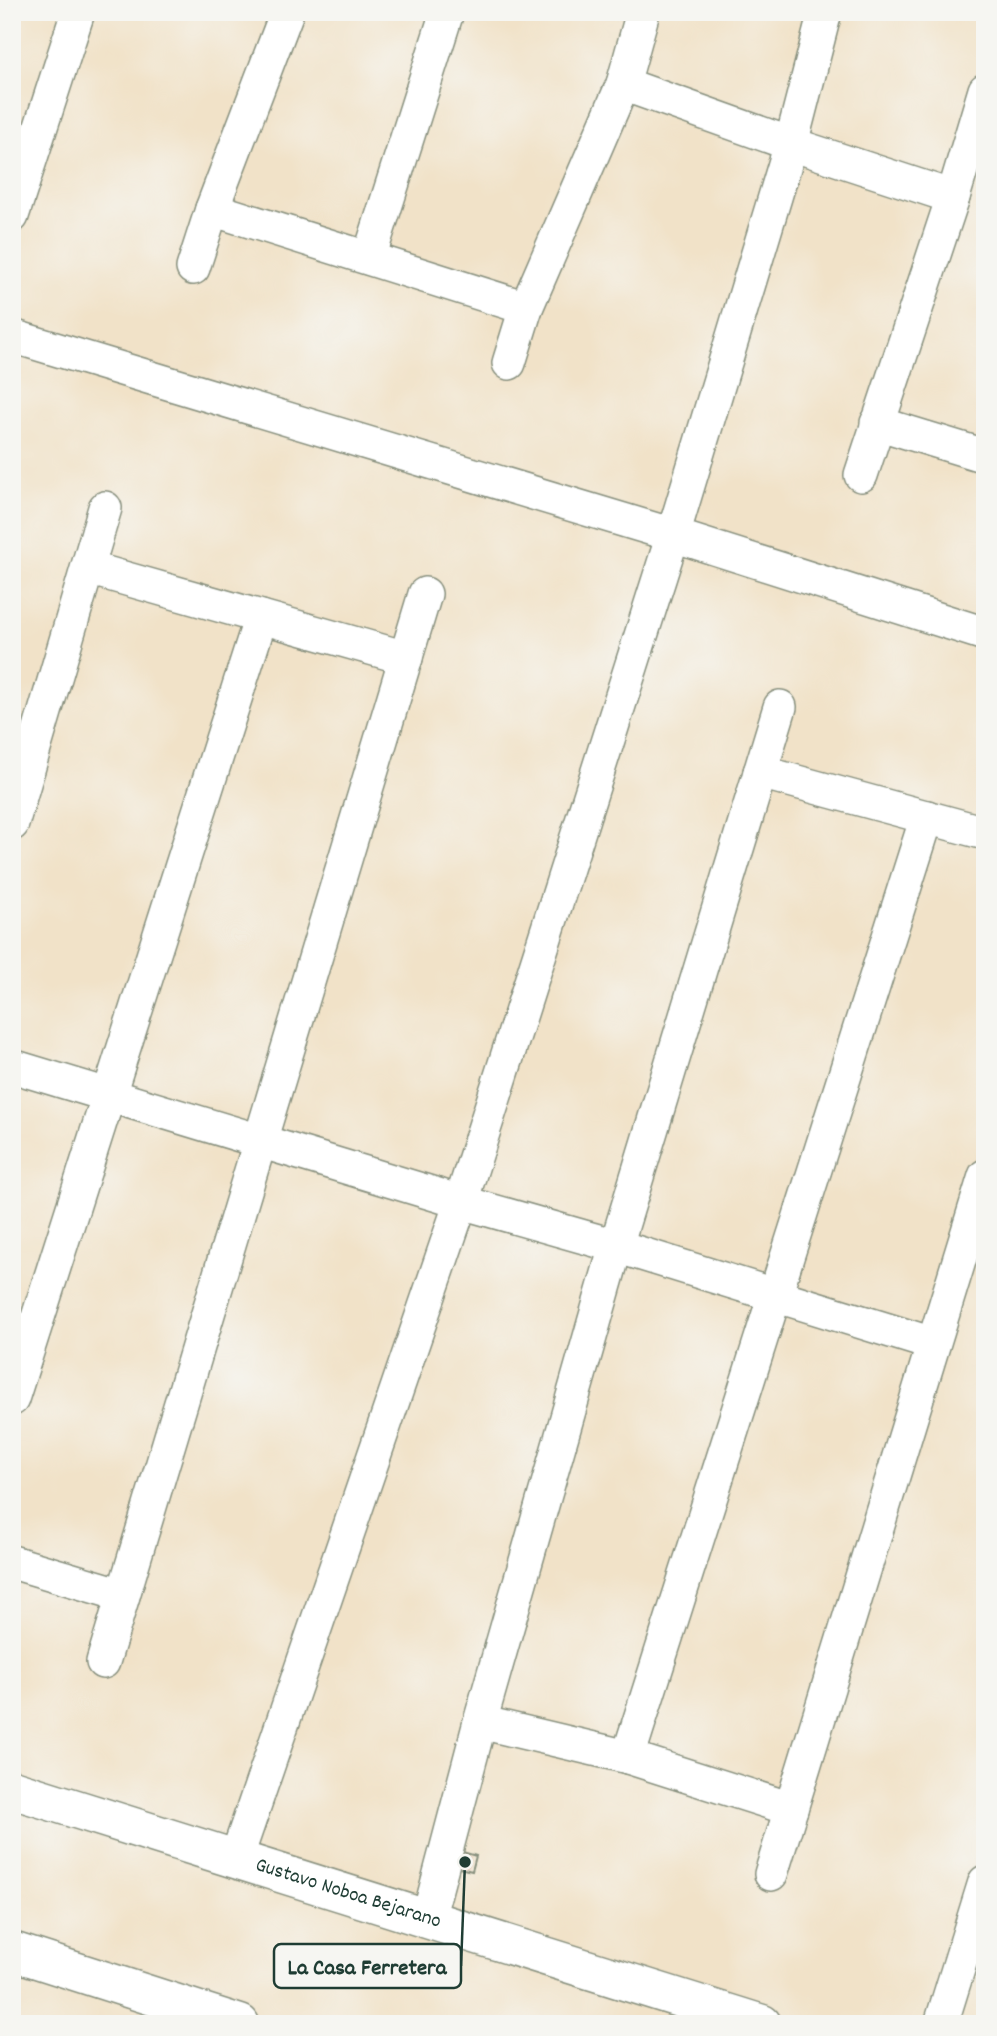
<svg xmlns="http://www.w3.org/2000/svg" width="997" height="2036" viewBox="0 0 997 2036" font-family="Dekko,sans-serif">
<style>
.building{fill:#d19784}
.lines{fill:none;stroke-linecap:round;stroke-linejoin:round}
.minor-casing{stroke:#88907e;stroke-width:36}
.tertiary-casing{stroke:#88907e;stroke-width:41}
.minor{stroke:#fff;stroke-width:33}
.tertiary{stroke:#fff;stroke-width:38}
.labels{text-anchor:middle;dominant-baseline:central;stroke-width:6;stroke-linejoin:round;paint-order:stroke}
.street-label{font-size:21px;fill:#1f3d34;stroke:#f6f6f2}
.leader{fill:none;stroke:#1f3d34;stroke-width:2.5}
.callout-dot{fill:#1f3d34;stroke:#f6f6f2;stroke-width:2.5}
.callout{fill:#f6f6f2;stroke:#1f3d34;stroke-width:2.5}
.callout-label{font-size:23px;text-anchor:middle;font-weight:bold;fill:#1f3d34}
</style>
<rect width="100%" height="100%" fill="#f6f6f2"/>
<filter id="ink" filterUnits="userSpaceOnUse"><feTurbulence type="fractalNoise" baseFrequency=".0143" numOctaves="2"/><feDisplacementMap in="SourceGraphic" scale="14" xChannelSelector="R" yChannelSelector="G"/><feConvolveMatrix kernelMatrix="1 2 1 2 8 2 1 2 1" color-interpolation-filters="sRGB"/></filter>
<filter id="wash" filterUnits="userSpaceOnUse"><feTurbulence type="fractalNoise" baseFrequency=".00686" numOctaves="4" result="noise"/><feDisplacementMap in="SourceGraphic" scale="28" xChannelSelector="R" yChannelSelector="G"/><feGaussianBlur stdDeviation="1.57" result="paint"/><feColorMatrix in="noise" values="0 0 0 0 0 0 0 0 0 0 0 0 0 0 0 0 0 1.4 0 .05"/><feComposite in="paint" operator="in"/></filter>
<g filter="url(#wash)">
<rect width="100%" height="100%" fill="#f1e2c8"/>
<g id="blocks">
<!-- building -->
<polygon class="building" points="459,1851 476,1856 472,1871 455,1867"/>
</g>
</g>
<g filter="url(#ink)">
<use href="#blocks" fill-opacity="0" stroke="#88907e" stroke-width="2"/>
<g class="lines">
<defs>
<g id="minor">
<polyline points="623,84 791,144 953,197"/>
<polyline points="212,209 526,308"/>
<polyline points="12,216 78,12"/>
<polyline points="369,258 447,12"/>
<polyline points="193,268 212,209 287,12"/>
<polyline points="12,336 673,535 985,634"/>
<polyline points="509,363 526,308 623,84 643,12"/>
<polyline points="877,423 985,456"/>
<polyline points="861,475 953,197 985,90"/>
<polyline points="88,568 406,658"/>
<polyline points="760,772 985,833"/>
<polyline points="12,824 105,508"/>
<polyline points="12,1066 461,1202 616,1246 933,1344"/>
<polyline points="12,1399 261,617"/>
<polyline points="12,1562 123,1595"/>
<polyline points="103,1662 425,594"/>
<polyline points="480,1722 628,1757 791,1809"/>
<polyline points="628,1757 927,817"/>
<polyline points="236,1859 461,1202 673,535 791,144 825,12"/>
<polyline points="771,1874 985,1176"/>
<polyline points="428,1919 480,1722 616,1246 780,707"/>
<polyline points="941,2024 985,1882"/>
</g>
<g id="tertiary">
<path id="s1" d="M12 1789 762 2024"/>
<polyline points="12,1951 240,2024"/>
</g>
</defs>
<!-- minor casing -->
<use href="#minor" class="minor-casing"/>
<!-- tertiary casing -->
<use href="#tertiary" class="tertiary-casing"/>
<!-- minor -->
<use href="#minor" class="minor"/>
<!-- tertiary -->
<use href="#tertiary" class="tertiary"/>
</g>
</g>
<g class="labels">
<!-- street labels -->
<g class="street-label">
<text stroke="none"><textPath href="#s1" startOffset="352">Gustavo Noboa Bejarano</textPath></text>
</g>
</g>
<!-- callouts -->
<path class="leader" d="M465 1862L461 1966"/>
<circle class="callout-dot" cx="465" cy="1862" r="7"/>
<rect class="callout" x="274" y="1944" width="187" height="44" rx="7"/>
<g class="callout-label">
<text x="367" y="1974">La Casa Ferretera</text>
</g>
<!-- margin -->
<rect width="997" height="2036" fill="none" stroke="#f6f6f2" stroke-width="42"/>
</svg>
